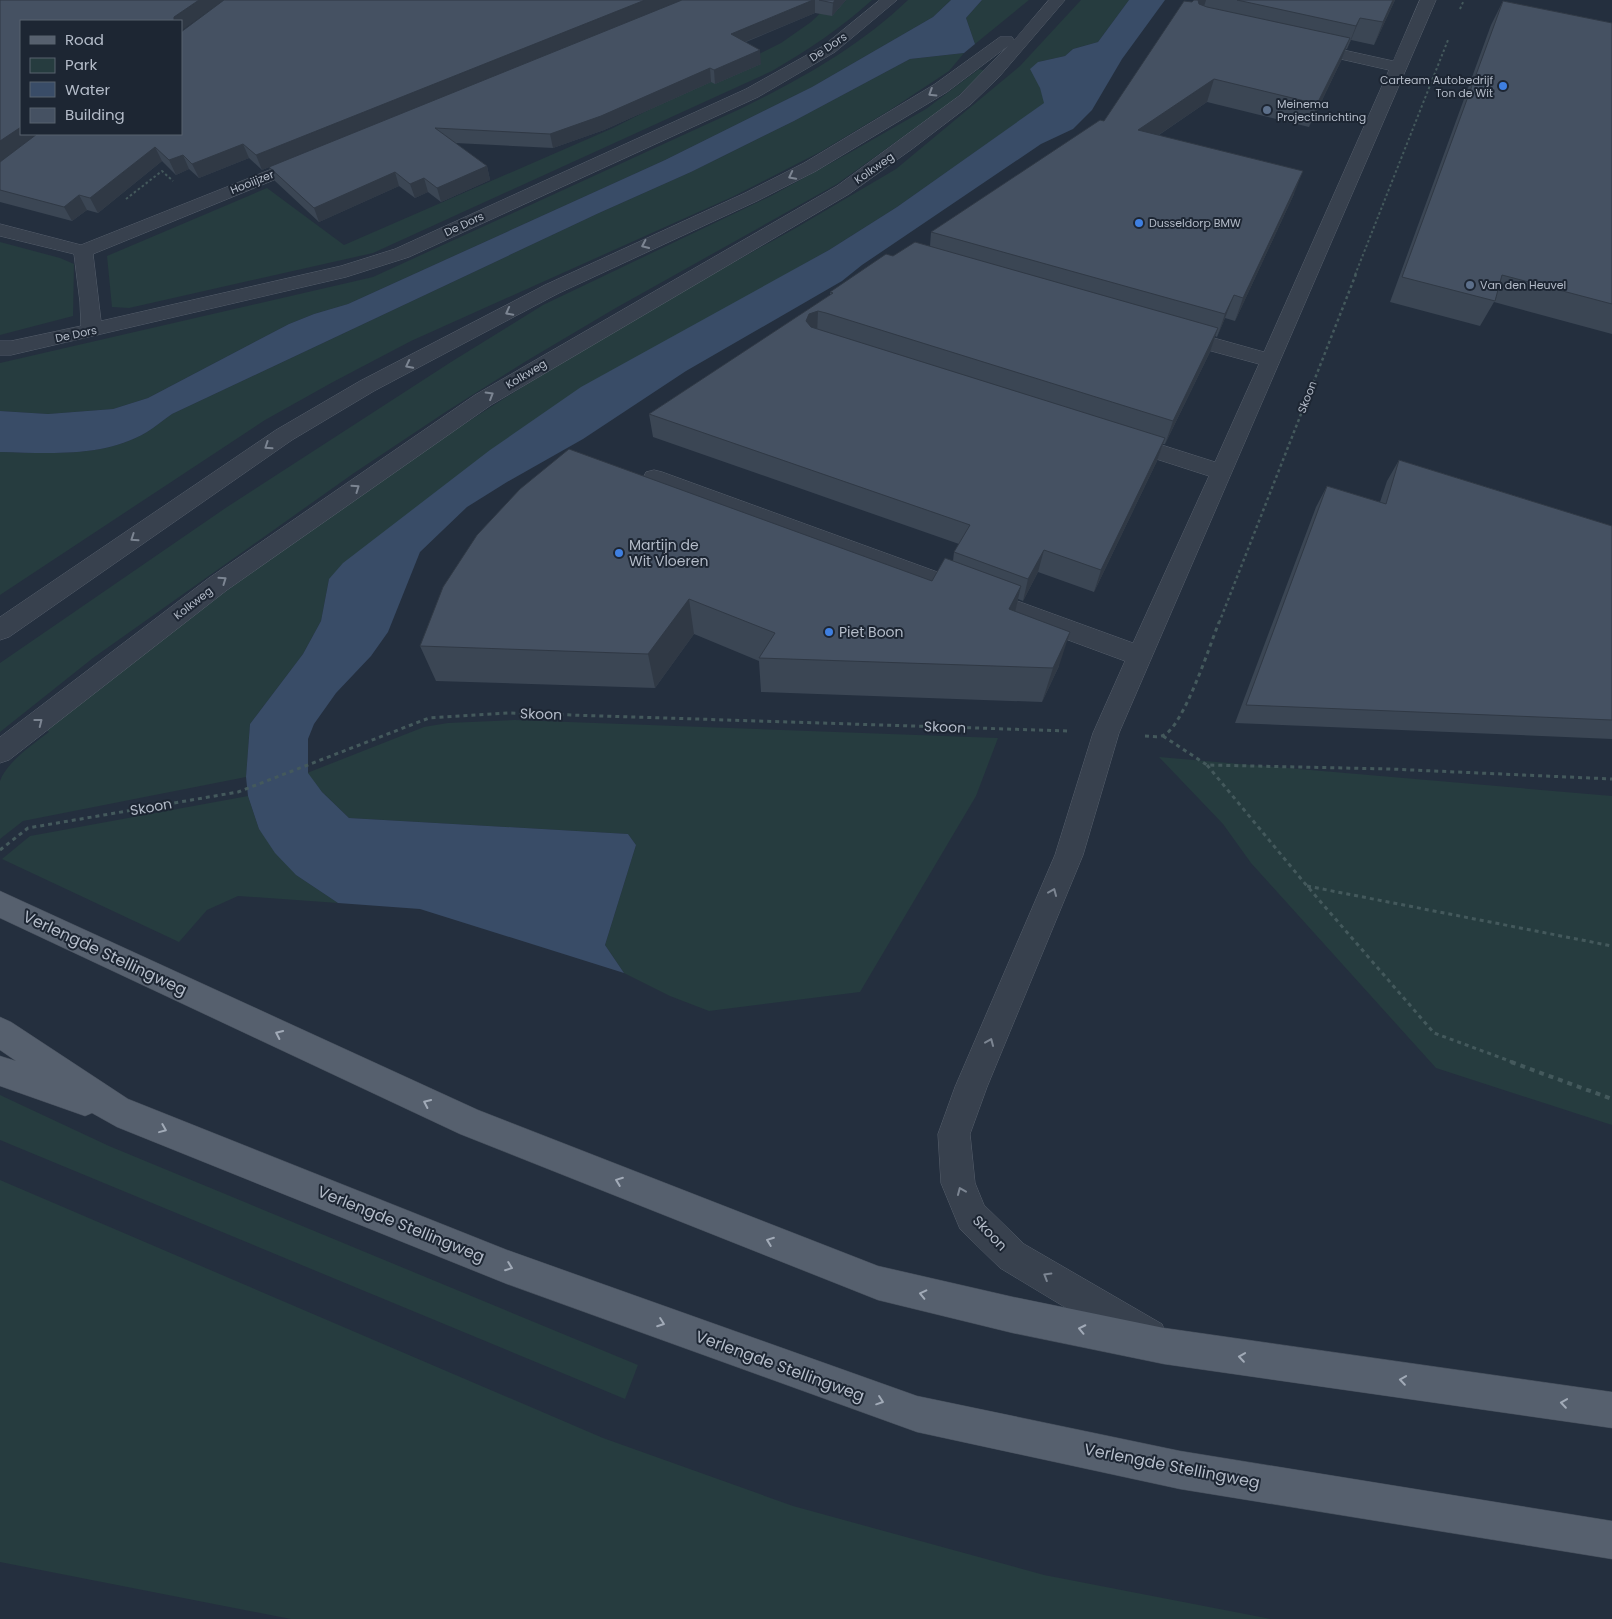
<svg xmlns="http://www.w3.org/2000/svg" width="1612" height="1619" viewBox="0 0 1612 1619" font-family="Poppins,sans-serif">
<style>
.green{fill:#263c3f}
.water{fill:#394c67}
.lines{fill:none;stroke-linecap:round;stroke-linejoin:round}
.minor-casing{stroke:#565f6c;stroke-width:1}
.major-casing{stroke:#414a57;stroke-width:1}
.path-far3{stroke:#44595c;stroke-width:2;stroke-dasharray:2.5 2.5;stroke-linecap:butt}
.path-far2{stroke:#44595c;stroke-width:2.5;stroke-dasharray:3 3;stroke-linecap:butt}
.path-far1{stroke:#44595c;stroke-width:3;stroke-dasharray:4 4;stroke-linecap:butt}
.path{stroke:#44595c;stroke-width:4;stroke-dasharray:5 5;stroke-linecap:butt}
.minor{fill:#38414e;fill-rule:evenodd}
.major{fill:#56606e;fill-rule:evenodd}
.wall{fill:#3b4654;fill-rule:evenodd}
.shaded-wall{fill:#303945}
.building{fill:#455162;stroke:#303945}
.oneway{stroke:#7c8592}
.oneway2{stroke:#a1aab7}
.shop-dot{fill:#3f7fe0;stroke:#1d2633;stroke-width:2}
.service-dot{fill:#5c6f8a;stroke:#1d2633;stroke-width:2}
.labels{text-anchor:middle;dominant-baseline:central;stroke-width:4;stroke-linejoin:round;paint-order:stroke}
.far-street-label{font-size:11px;fill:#b4bcc9;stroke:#1d2633}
.far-poi-label{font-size:11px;fill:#b4bcc9;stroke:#1d2633;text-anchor:start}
.poi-label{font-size:14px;fill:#b4bcc9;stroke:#1d2633;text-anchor:start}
.street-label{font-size:14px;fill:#b4bcc9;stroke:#1d2633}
.near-street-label{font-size:16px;fill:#b4bcc9;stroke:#1d2633}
</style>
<rect width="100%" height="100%" fill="#242f3e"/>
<!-- green -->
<g class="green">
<path d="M834 0H872C841 28 808 50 772 71L373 253 129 308 112 307 107 256 267 188 344 245 613 128 781 43 811 22Z"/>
<path d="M908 0H951L933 17 812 87 665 160 348 304 314 314 289 324 148 398 113 409 48 414 0 411V363L373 277 740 109C801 79 859 47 908 0Z"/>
<polygon points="982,0 1029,0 975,44 966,18"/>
<path d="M1081 0H1129L1098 42 1073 49 1065 56 1038 62 1040 88 1045 103 897 207 829 250 746 297 329 579 321 621 303 654 250 724 246 777 23 821 0 839C0 827 0 790 0 781 6 763 34 743 49 732L45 728 266 561 430 446 613 329 794 229 896 169 1020 66Z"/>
<path d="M964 53 949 71 890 110 820 152 732 197 411 341 333 382 265 420 0 595V452C49 453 103 458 147 432 155 427 163 420 172 414L599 213 691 172 794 121 910 59Z"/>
<polygon points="979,69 986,71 950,103 837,184 614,309 528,360 447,411 354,473 93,658 0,732 0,663 227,507 451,362 543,305 771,196 851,152 926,109"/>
<polygon points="0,242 60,258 74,264 73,316 0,335"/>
<polygon points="515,720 998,738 976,796 860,992 709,1011 670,996 624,973 605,945 636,845 628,834 349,818 322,792 307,773 424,727 448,723"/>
<polygon points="1159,757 1612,796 1612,1125 1436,1068 1251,863 1223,824"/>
<polygon points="248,796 259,829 296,875 338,903 238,896 207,910 179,942 2,859 30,836"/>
<polygon points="0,1095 109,1146 638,1365 625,1399 0,1140"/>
<polygon points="0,1180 603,1438 793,1506 1044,1575 1271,1619 291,1619 0,1562"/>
</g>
<!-- water -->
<g class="water">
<path d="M951 0H982L966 18 975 44 964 53 910 59 794 121 691 172 599 213 172 414C163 420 155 427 147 432 103 458 49 453 0 452V411L48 414 113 409 148 398 289 324 314 314 348 304 665 160 812 87 933 17Z"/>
<polygon points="1129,0 1165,0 1122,59 1092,110 1073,129 1041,144 862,265 842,281 686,371 583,439 507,482 467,507 420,552 388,632 371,656 336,693 314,724 308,739 308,773 322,792 349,818 628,834 636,845 605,945 624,973 420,909 338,903 296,875 275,853 259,829 248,796 246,777 250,724 303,654 321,621 329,579 343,563 490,450 581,387 829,250 897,207 1044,103 1040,88 1030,69 1038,62 1065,56 1073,49 1098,42"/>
</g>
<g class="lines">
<defs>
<g id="minor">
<polygon points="880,0 897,0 835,52 758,97 409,257 346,277 11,355 0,355 0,341 11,341 81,326 80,302 74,254 0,236 0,224 81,245 307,155 313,156 316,160 313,164 93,254 101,321 341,266 395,249 746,89 823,46"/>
<polygon points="1049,0 1065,0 999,77 971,104 912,149 849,194 491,405 227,590 9,760 0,763 0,737 209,578 475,395 837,186 959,96 1008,46 947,92 816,171 757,201 559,293 374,391 292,440 9,637 0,640 0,617 276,430 360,381 545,285 745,193 804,163 935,84 1000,37 1012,37 1014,40"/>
<polygon points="1420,0 1436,0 1119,733 1083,855 987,1087 970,1134 975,1183 984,1205 1024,1244 1162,1324 1167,1337 1162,1350 1149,1355 1136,1350 1000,1268 960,1229 941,1183 938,1134 955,1087 1055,855 1093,733 1125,661 646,484 643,478 646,472 654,470 662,472 1133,643 1209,476 1116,446 1113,441 1116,436 1124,433 1215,462 1259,364 1171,340 1168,335 1171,330 1178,328 1264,352 1389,70 1301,50 1299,47 1301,44 1307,42 1393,61"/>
</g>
<g id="major">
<polygon points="0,891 478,1110 878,1266 1013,1297 1164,1328 1612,1392 1612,1428 1164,1364 1013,1333 878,1300 460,1134 0,918"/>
<polygon points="0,1017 11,1022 128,1099 507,1250 917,1396 1180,1451 1612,1521 1612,1559 1180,1489 917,1432 507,1284 117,1127 92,1113 85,1116 0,1086 0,1056 16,1061 0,1050"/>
</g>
</defs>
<!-- minor casing -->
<use href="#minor" class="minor-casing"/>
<!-- major casing -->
<use href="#major" class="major-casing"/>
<!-- path-far3 -->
<g class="path-far3">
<polyline points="1460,9 1464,0"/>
<polyline points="126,199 162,171 173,181"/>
<polyline points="1355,275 1448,40"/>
</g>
<!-- path-far2 -->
<polyline class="path-far2" points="1219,623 1356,274"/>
<!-- path-far1 -->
<g class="path-far1">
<path d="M1145 736C1150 736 1159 738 1164 735 1184 725 1210 645 1219 622"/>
<polyline points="1163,736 1207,765 1390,769 1612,779"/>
<polyline points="1207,765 1307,886 1434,1033 1515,1063"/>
<polyline points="0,850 28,828 238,792 429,718 509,713 1069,731"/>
<polyline points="1307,886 1612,946"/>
</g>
<!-- path -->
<polyline class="path" points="1511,1062 1612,1099"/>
<!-- minor -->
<use href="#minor" class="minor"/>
<!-- major -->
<use href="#major" class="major"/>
</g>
<!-- wall -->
<g class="wall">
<path d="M0 0H681L262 170 249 158 199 178 189 169 176 175 162 161 98 213 87 210 72 221 0 202ZM209 12 181 134H21V21Z"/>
<polygon points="682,0 846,0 832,16 815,13 746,42 761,64 715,84 711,82 604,130 553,148 455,143 487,166 490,180 441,202 428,192 415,198 399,186 319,222 275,181 269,167"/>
<polygon points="1194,0 1395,0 1374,45 1351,40 1347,49 1346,49 1341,61 1309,127 1207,102 1159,135 1294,194 1235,321 1225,318 1217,337 1215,336 1210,352 1165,444 1163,444 1157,461 1094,592 1038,572 1023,601 1018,599 1015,611 1059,666 1042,702 761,692 759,661 694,634 655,688 436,681 420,646 520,489 932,581 953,561 954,552 959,544 653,437 649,414 830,295 830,292 893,256 930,246 931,232 1104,121"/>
<polygon points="1503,1 1612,23 1612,334 1494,302 1480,326 1390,302 1491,25"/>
<polygon points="1399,460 1612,526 1612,739 1235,723 1316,507 1327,486 1380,502 1387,481"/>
</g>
<!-- shaded-wall -->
<g class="shaded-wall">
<polygon points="199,0 225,0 181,31 181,21 174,21 174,17"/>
<polygon points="645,0 681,0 262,170 256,155"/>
<polygon points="813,0 815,0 815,13 732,47 731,34"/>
<polygon points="835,0 846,0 832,16 833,3"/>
<polygon points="1197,0 1206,0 1201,16"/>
<polygon points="1393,0 1395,0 1374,45 1383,22"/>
<polygon points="1360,18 1351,40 1347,49 1356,26"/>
<polygon points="1350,38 1341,61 1309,127 1317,104"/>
<polygon points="760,50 761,64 715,84 714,70"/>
<polygon points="710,68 711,82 604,130 553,148 550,134"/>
<polygon points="1214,79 1207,102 1132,153 1138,130"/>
<polygon points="21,127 21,134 40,134 0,162 0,141"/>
<polygon points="243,144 249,158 199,178 192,164"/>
<polygon points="155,147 162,161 98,213 90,198"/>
<polygon points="183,155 189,169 176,175 169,160"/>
<polygon points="487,166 490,180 441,202 437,188"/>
<polygon points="1303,171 1294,194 1235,321 1243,298"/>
<polygon points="395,172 399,186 319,222 314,208"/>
<polygon points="424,178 428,192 415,198 410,184"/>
<polygon points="79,195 87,210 72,221 64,207"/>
<polygon points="1234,295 1225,318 1217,337 1225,314"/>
<polygon points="818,311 817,335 806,321 809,314"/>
<polygon points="1218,328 1210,352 1165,444 1173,421"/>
<polygon points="1165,438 1157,461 1094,592 1101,570"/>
<polygon points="1044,550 1038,572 1023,601 1028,579"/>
<polygon points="1021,586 1013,621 1009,609"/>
<polygon points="689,599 694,634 655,688 648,654"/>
<polygon points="1070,632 1059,666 1042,702 1053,668"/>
</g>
<!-- building -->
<g class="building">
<polygon points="0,0 199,0 174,17 174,21 21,21 21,127 0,141"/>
<polygon points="224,0 645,0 256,155 243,144 192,164 183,155 169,160 155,147 90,198 79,195 64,207 0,190 0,162 37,134 181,134 181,32"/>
<polygon points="682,0 813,0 731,34 760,50 714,70 710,68 601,116 550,134 435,128 487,166 437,188 424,178 410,184 395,172 314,208 269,167"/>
<polygon points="819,0 835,0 833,3"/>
<polygon points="1194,0 1198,0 1199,4 1207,7 1350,38 1317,104 1214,79 1138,130 1303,171 1243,298 1234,295 1225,314 931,232 1100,120 1104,121 1184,1 1192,2"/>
<polygon points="1237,0 1393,0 1383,22 1360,18 1356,26"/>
<polygon points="1503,1 1612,23 1612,304 1502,275 1495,301 1402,277"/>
<polygon points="915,242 1218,328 1173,421 826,313 818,311 809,314 806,321 811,327 1165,438 1101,570 1044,550 1028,579 954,552 970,525 649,414 833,293 830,292 886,254 893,256"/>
<polygon points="569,449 932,581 945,558 1021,586 1009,609 1070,632 1053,668 759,658 775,633 689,599 648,654 420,646 443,587 477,535 520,489"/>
<polygon points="1399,460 1612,526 1612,720 1246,705 1327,486 1386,504"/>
</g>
<!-- one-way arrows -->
<defs><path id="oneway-chevron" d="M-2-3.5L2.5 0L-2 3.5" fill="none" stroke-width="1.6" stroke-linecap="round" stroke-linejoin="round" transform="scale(1.25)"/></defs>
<g class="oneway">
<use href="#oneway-chevron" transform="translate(932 93) rotate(148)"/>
<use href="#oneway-chevron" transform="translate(792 176) rotate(153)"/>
<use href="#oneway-chevron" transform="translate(645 245) rotate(155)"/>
<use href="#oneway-chevron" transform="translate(509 312) rotate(152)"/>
<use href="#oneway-chevron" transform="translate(409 365) rotate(153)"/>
<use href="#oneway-chevron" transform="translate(490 395) rotate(-31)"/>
<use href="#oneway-chevron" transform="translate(268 446) rotate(146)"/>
<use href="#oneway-chevron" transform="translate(356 488) rotate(-35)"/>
<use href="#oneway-chevron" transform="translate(134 538) rotate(146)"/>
<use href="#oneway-chevron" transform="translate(223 580) rotate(-35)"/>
<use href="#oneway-chevron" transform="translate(39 722) rotate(-38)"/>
<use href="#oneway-chevron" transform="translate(1053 892) rotate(-67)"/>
<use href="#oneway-chevron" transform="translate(990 1042) rotate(-67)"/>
<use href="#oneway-chevron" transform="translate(961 1191) rotate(-113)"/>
<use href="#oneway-chevron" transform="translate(1047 1276) rotate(-149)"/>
</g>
<g class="oneway2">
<use href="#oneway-chevron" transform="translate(279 1034) rotate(-155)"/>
<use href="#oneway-chevron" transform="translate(427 1103) rotate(-155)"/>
<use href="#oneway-chevron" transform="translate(163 1129) rotate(22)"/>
<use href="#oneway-chevron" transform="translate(619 1181) rotate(-159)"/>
<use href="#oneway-chevron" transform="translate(770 1241) rotate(-159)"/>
<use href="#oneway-chevron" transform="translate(509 1267) rotate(21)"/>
<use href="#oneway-chevron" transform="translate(923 1294) rotate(-167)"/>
<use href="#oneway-chevron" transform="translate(661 1323) rotate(20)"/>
<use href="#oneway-chevron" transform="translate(1082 1329) rotate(-168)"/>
<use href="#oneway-chevron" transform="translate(1242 1357) rotate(-172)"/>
<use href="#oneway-chevron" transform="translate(1403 1380) rotate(-172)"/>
<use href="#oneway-chevron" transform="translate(880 1401) rotate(19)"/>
<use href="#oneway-chevron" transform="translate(1564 1403) rotate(-172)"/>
</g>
<!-- markers -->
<g class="shop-dot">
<circle cx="1503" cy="86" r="5"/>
<circle cx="1139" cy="223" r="5"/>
<circle cx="619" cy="553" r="5"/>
<circle cx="829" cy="632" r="5"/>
</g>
<g class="service-dot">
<circle cx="1267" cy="110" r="5"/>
<circle cx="1470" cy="285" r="5"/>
</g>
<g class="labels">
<!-- far-street labels -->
<g class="far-street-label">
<text transform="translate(828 47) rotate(-34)">De Dors</text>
<text transform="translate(874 168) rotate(-35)">Kolkweg</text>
<text transform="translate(252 182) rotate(-22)">Hooiijzer</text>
<text transform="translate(464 224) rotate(-25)">De Dors</text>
<text transform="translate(76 334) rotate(-12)">De Dors</text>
<text transform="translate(526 374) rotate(-31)">Kolkweg</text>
<text transform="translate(1307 397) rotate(-69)">Skoon</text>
<text transform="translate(193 603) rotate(-38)">Kolkweg</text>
</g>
<!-- far-poi labels -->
<g class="far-poi-label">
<text x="1493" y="80" text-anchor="end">Carteam Autobedrijf<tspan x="1493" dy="13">Ton de Wit</tspan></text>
<text x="1277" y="104">Meinema<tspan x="1277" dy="13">Projectinrichting</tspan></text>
<text x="1149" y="223">Dusseldorp BMW</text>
<text x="1480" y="285">Van den Heuvel</text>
</g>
<!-- poi labels -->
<g class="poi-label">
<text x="629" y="545">Martijn de<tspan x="629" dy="16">Wit Vloeren</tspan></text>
<text x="839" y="632">Piet Boon</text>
</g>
<!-- street labels -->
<g class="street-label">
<text transform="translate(541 714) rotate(2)">Skoon</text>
<text transform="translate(945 727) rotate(2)">Skoon</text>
<text transform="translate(151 807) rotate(-10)">Skoon</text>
<text transform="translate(990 1233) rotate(46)">Skoon</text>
</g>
<!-- near-street labels -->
<g class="near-street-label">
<text transform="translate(105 953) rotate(25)">Verlengde Stellingweg</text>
<text transform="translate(401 1224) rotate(22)">Verlengde Stellingweg</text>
<text transform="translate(780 1366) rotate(20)">Verlengde Stellingweg</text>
<text transform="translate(1172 1466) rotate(11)">Verlengde Stellingweg</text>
</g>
</g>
<!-- legend -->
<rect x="20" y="20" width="162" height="115" fill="#1d2633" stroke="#59626f"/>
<rect x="30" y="36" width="25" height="8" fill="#56606e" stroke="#59626f"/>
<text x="65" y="45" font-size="15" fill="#b4bcc9">Road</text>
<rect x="30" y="58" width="25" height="15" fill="#263c3f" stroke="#59626f"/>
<text x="65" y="70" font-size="15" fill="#b4bcc9">Park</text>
<rect x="30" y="82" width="25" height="15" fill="#394c67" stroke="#59626f"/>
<text x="65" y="95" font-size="15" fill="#b4bcc9">Water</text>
<rect x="30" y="108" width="25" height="15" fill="#455162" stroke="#59626f"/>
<text x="65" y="120" font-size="15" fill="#b4bcc9">Building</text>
</svg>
